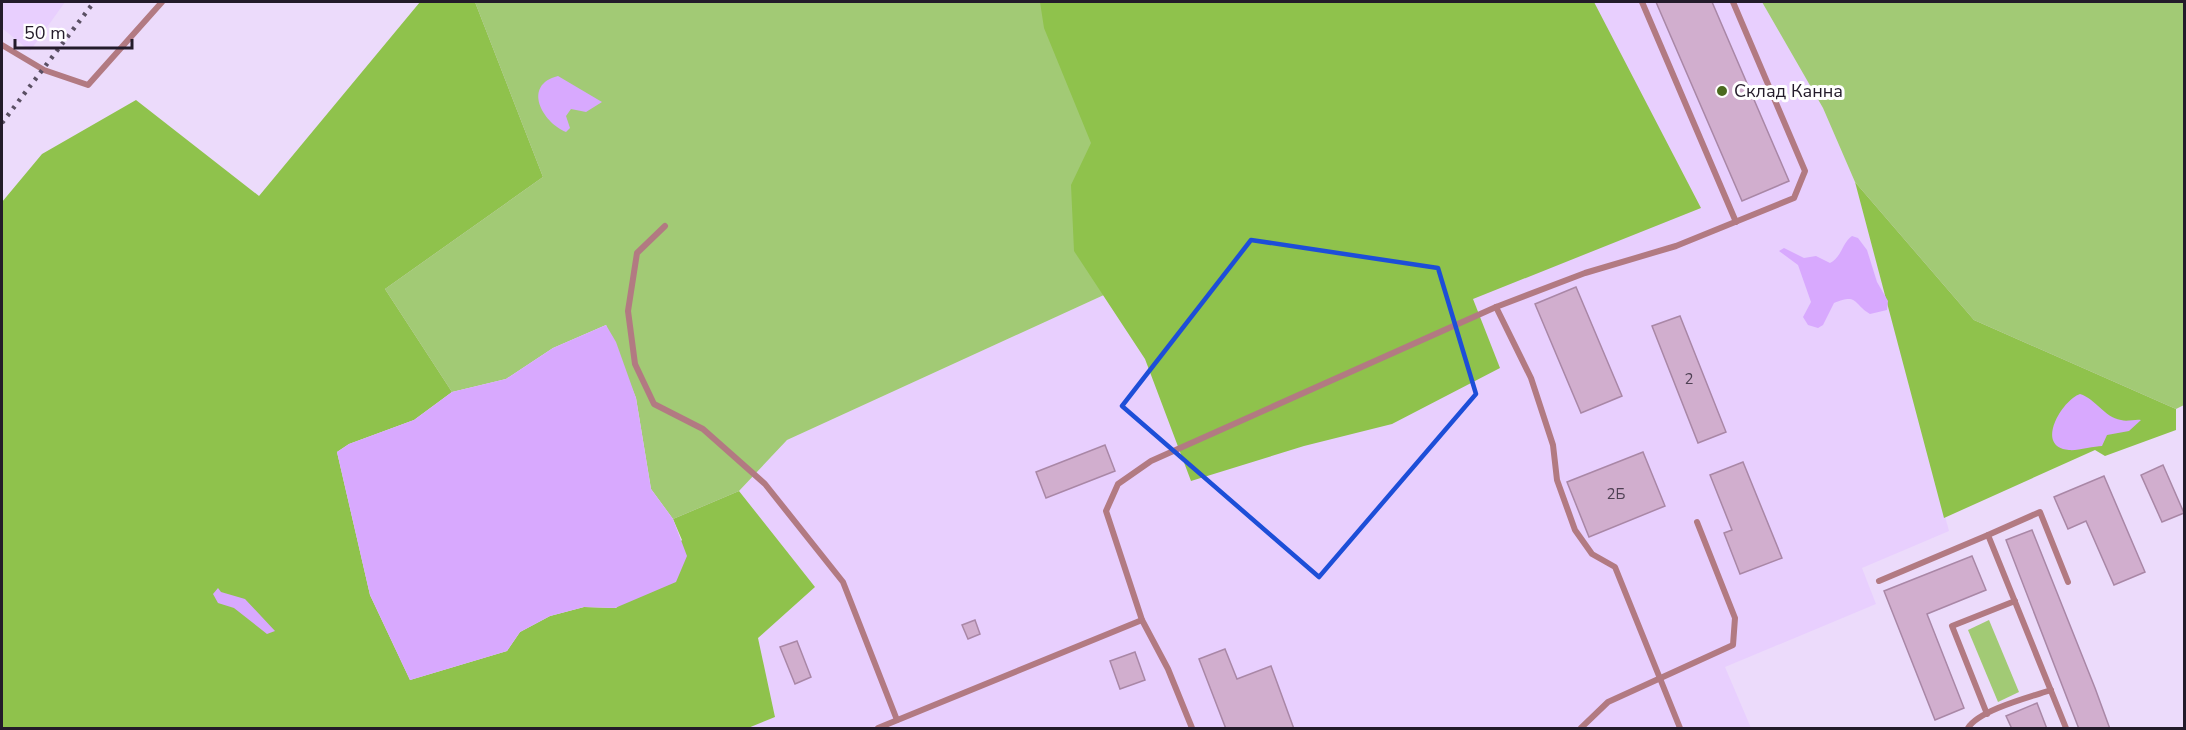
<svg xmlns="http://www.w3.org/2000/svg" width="2186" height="730" viewBox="0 0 2186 730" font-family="'Nunito Sans',sans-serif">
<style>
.built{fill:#e8cffe}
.green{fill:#a2ca75}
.forest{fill:#8fc24c}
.water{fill:#d8a9fe}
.building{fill:#d1aece;stroke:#a987a6;stroke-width:1.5}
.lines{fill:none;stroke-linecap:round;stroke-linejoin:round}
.service{stroke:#b27a82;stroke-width:6}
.rail{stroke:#5a4f63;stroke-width:4.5;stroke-dasharray:3 6;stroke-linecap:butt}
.marked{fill:none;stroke:#1d4ed8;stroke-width:4.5;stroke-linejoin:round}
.poi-dot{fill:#4b6a1f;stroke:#fff;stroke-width:2}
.labels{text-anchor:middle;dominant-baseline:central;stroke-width:6;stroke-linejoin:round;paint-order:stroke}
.number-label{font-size:15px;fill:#4e4053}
.poi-label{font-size:18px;fill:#231b2a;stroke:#fff;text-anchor:start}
</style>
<rect width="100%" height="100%" fill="#ecdbfb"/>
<!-- built -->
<g class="built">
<polygon points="2,2 65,2 30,51 2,28"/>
<polygon points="1101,2 1762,2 1823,108 1855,182 1949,531 1862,568 1876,604 1725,667 1751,728 748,728 775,716 758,638 815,587 739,491 787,440 1200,251"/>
</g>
<!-- green -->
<g class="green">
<polygon points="475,2 1101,2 1200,251 787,440 739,491 673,519 651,489 636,398 606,325 553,348 506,379 452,392 385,289 543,177"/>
<polygon points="1762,2 2184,2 2184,405 2176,409 1974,320 1855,182 1823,108"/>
<polygon points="1989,620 2019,692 1998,702 1968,630"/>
</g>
<!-- forest -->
<g class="forest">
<polygon points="420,2 475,2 543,177 385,289 452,392 414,420 349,444 337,452 370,595 410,680 507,651 520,632 550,616 584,607 616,608 682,540 673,519 739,491 815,587 758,638 775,717 748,728 2,728 2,202 42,154 136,100 259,196"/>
<polygon points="1040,2 1594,2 1701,208 1473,299 1500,368 1392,424 1304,446 1191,481 1145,359 1074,251 1071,185 1091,143 1044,28"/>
<polygon points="1855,182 1974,320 2176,409 2176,430 2105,456 2095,450 1944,518"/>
</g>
<!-- water -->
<g class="water">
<path d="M558 76 602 102 586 112 571 109 566 116 570 128 566 132C542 122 522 85 558 76Z"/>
<path d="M1852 236 1858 238 1867 250 1877 282 1888 301 1887 310 1870 314C1853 304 1858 293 1834 303L1823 325 1818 328 1808 325 1803 317 1811 302 1798 265 1779 251 1784 248 1804 258 1816 256 1830 263C1842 257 1842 243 1852 236Z"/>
<polygon points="606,325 616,342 636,398 651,489 673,519 687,556 676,582 615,608 584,607 550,616 520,632 507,651 410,680 370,595 337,452 349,444 414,420 452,392 506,379 553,348"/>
<path d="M2080 394C2096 399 2104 417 2121 420 2127 422 2135 419 2141 420L2129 431 2107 435 2102 446C2094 446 2077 451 2069 450 2034 447 2062 400 2080 394Z"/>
<polygon points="218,588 221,592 245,599 275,631 267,634 234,608 218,603 213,594"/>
</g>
<!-- building -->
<g class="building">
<polygon points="1656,2 1712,2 1789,181 1742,201"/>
<polygon points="1576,287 1622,396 1581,413 1535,304"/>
<polygon points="1680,316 1726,432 1698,443 1652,326"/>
<polygon points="1105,445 1115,471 1046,498 1036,472"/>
<polygon points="1643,452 1665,506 1589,537 1567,482"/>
<polygon points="1743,462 1782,558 1740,574 1724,533 1732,530 1710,475"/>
<polygon points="2163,465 2184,513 2162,522 2141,475"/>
<polygon points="2104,476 2145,572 2114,585 2086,521 2068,529 2054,497"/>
<polygon points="2032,530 2095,688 2110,729 2079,729 2006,540"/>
<polygon points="1972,556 1986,590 1927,614 1964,708 1935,720 1884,591"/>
<polygon points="975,620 980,634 968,639 962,625"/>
<polygon points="797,641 811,677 795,684 780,647"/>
<polygon points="1225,649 1237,679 1271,666 1294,729 1226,729 1199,659"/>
<polygon points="1135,652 1145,680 1120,689 1110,661"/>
<polygon points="2037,703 2047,729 2012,729 2006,716"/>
</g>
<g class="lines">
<!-- service -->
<g class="service">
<polyline points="1642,2 1736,222"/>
<polyline points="2,45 44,70 88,85 162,2"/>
<polyline points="665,226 637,253 628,311 635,364 654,404 703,429 765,484 843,582 897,720"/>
<polyline points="1496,307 1531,378 1553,445 1557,480 1575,530 1592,554 1615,567 1680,728"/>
<polyline points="1879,581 1988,535"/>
<polyline points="1987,714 1952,626 2015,601"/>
<polyline points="878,728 1142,620"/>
<polyline points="1192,728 1168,669 1142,620 1106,511 1118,484 1151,461 1496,307 1585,273 1676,246 1794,198 1805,171 1733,2"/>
<polyline points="1581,728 1608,702 1733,645 1735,618 1697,522"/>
<path d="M1968 728C1979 710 2030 697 2051 690"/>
<polyline points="2066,728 1988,535 2040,512 2068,582"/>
</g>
<!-- rail -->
<polyline class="rail" points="2,123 94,2"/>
</g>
<!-- marked area -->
<path class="marked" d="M1251 240 1438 268 1476 394 1319 577 1122 406Z"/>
<!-- markers -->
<circle class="poi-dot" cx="1722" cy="91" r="6"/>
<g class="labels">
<!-- number labels -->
<g class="number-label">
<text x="1689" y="379">2</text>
<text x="1616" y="494">2Б</text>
</g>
<!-- poi labels -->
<g class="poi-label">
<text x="1734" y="91">Склад Канна</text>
</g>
</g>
<!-- border -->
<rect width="2186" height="730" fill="none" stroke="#231b2a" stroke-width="6"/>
<!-- scale -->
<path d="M15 39v9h117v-9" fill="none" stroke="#231b2a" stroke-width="3"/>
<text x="24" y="39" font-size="18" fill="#231b2a" stroke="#ffffff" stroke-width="4.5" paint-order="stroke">50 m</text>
</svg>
